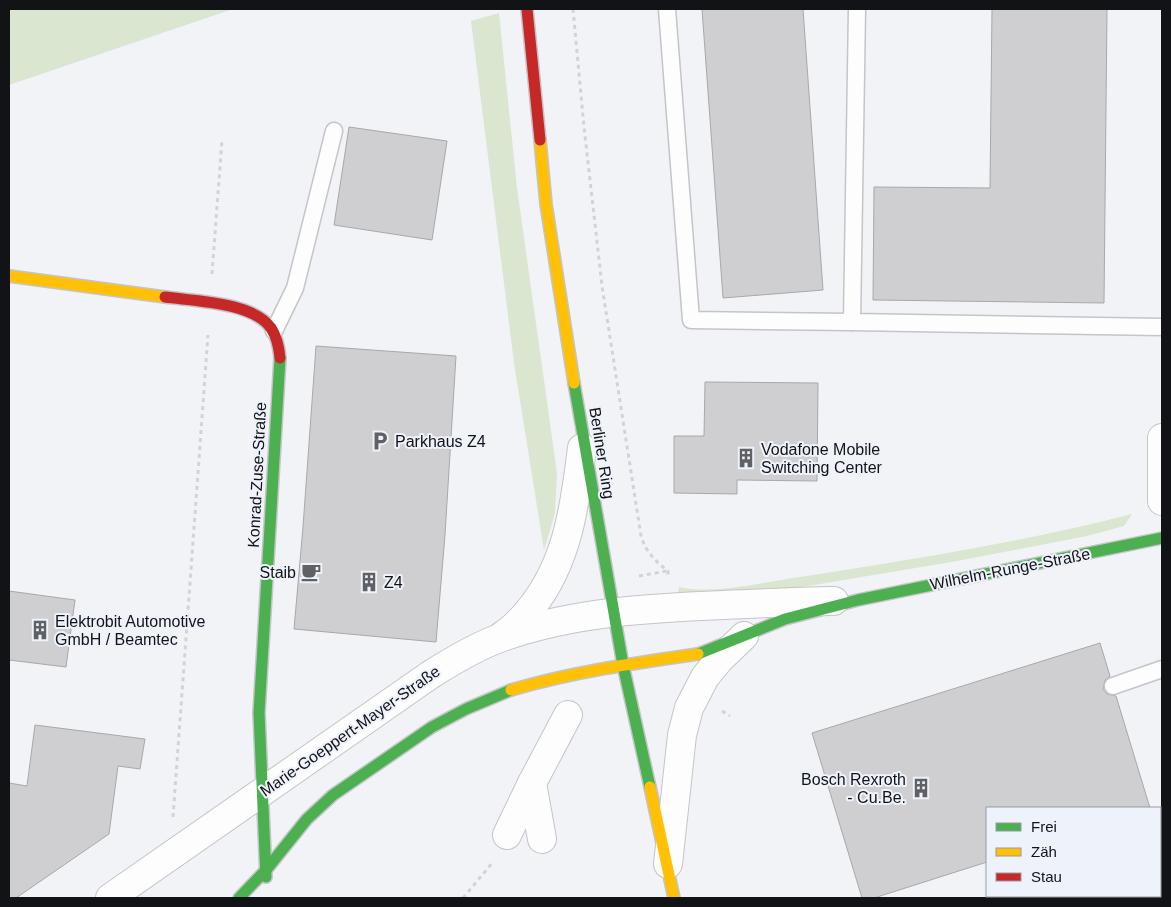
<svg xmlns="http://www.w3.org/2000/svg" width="1171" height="907" viewBox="0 0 1171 907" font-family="Arial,sans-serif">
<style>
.green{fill:#dae6d0}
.building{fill:#cfcfd2;stroke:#a8a8ab}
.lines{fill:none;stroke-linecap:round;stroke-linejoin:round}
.lane-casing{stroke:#c3c5c8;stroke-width:19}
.street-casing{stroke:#c3c5c8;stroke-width:30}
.fast-casing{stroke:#c3c5c8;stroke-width:14}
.slow-casing{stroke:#c3c5c8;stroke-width:14}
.jam-casing{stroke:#c3c5c8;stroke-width:14}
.path{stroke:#d2d3d4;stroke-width:3;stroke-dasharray:4 4;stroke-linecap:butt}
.lane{stroke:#fdfdfe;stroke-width:16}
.street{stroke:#fdfdfe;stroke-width:28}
.fast{stroke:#4caf50;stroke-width:11}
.slow{stroke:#ffc107;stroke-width:11}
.jam{stroke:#c62828;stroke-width:11}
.labels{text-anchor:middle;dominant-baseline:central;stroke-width:4;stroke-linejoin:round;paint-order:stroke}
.poi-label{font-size:16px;fill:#121316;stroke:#eef2fa;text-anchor:start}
.street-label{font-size:16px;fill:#121316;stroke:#eef2fa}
</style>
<rect width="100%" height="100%" fill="#f1f3f7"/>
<!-- green -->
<g class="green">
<polygon points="9,9 233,9 9,85"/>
<polygon points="499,13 517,188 557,473 555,513 544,550 514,363 471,21"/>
<path d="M1132 514 1124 526 1087 536 957 561 736 598 677 599 679 587C714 595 764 582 800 577 911 560 1023 542 1132 514Z"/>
</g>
<!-- building -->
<g class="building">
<polygon points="702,9 803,9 823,290 723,298"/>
<polygon points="992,9 1107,9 1104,303 873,300 874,187 990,188"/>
<polygon points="349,127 447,141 432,240 334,225"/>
<polygon points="316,346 456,356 445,535 436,642 294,629 303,527"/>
<polygon points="705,382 818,383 817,481 737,480 737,494 674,493 674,436 704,436"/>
<polygon points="9,591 75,600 66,667 9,660"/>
<polygon points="1100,643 1110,676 1105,680 1103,689 1107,694 1116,696 1150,808 987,808 987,862 874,898 862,898 812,733"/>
<polygon points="35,725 145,739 140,769 118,766 109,834 16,898 9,898 9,783 27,786"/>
</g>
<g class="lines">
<defs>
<g id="lane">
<polyline points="667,9 691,320 852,322"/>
<polyline points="857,9 852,322 1162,327"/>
<polyline points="274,331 295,288 334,131"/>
<polyline points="1113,686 1162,669"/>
</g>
<g id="street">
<polyline points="1162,438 1162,501"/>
<path d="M503 635C514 628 523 618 531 608 568 562 575 505 582 448"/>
<polyline points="507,835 532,783"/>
<polyline points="542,839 532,783 568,715"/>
<polyline points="668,864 682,735 689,708 705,677 719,660 744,636"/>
<path d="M110 898 430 675C452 661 475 647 500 638 571 612 650 608 724 605 761 603 798 602 834 601"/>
</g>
<g id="fast">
<polyline points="574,383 623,665 650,787"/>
<polyline points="698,654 785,619 858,600 1162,538"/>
<polyline points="266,877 259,713 280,358"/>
<polyline points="239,898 266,870 307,819 333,795 432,727 466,709 511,690"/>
</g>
<g id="slow">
<polyline points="540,140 546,204 574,383"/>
<polyline points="9,276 165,297"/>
<path d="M511 690C572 672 635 663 698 654"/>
<polyline points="650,787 674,898"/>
</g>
<g id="jam">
<polyline points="527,9 540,140"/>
<path d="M165 297C194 301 253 302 271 328 277 337 279 347 280 358"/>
</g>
</defs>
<!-- lane casing -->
<use href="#lane" class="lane-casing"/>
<!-- street casing -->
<use href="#street" class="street-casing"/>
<!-- fast casing -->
<use href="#fast" class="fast-casing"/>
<!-- slow casing -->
<use href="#slow" class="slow-casing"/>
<!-- jam casing -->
<use href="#jam" class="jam-casing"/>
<!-- path -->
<g class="path">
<path d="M573 9 584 127 602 286 641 536C646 552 655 561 668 571V577"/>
<polyline points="212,274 222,140"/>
<polyline points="639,576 667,571"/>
<polyline points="722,711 730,716"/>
<polyline points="173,817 208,335"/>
<polyline points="1160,848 1162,848"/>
<polyline points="463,898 493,862"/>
<polyline points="987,898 996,896"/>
</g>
<!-- lane -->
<use href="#lane" class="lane"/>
<!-- street -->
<use href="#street" class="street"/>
<!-- fast -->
<use href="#fast" class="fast"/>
<!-- slow -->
<use href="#slow" class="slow"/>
<!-- jam -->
<use href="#jam" class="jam"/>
</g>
<!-- icons -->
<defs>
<symbol id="parking-bare" viewBox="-9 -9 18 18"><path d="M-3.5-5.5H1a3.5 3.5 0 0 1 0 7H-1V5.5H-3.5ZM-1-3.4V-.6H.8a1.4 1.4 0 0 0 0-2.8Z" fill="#606165" stroke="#eef2fa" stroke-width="2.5" paint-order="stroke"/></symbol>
<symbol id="building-bare" viewBox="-9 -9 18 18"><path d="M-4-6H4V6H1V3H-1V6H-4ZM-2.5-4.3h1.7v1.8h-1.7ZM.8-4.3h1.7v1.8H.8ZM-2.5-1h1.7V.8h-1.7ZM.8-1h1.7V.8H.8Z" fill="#606165" stroke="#eef2fa" stroke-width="2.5" paint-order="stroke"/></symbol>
<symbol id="cafe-bare" viewBox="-9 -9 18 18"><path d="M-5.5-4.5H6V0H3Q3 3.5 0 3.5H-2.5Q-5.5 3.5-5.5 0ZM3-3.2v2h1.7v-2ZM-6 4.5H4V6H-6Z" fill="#606165" stroke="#eef2fa" stroke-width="2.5" paint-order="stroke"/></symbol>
</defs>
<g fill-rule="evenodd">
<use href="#parking-bare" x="366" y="427" width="28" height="28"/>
<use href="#building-bare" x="732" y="444" width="28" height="28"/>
<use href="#cafe-bare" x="297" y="558" width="28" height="28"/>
<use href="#building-bare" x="355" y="568" width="28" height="28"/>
<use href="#building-bare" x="26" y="616" width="28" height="28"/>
<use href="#building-bare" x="907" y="774" width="28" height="28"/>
</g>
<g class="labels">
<!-- poi labels -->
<g class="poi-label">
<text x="395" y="441">Parkhaus Z4</text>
<text x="761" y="449">Vodafone Mobile<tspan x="761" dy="18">Switching Center</tspan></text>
<text x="296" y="572" text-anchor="end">Staib</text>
<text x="384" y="582">Z4</text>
<text x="55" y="621">Elektrobit Automotive<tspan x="55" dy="18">GmbH / Beamtec</tspan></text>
<text x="906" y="779" text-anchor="end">Bosch Rexroth<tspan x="906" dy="18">- Cu.Be.</tspan></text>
</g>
<!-- street labels -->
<g class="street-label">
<text transform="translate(602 453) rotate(81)">Berliner Ring</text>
<text transform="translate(257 475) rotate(-87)">Konrad-Zuse-Straße</text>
<text transform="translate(1010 569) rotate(-11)">Wilhelm-Runge-Straße</text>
<text transform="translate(350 731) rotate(-35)">Marie-Goeppert-Mayer-Straße</text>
</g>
</g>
<!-- border -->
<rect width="1171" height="907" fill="none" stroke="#121316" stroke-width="20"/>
<!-- legend -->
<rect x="986" y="807" width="175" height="90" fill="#eef2fa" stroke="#96999f"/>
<rect x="996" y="823" width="25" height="8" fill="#4caf50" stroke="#96999f"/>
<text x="1031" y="832" font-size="15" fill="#121316">Frei</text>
<rect x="996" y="848" width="25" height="8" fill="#ffc107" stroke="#96999f"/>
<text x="1031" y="857" font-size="15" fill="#121316">Zäh</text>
<rect x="996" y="873" width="25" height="8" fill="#c62828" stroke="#96999f"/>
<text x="1031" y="882" font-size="15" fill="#121316">Stau</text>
</svg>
